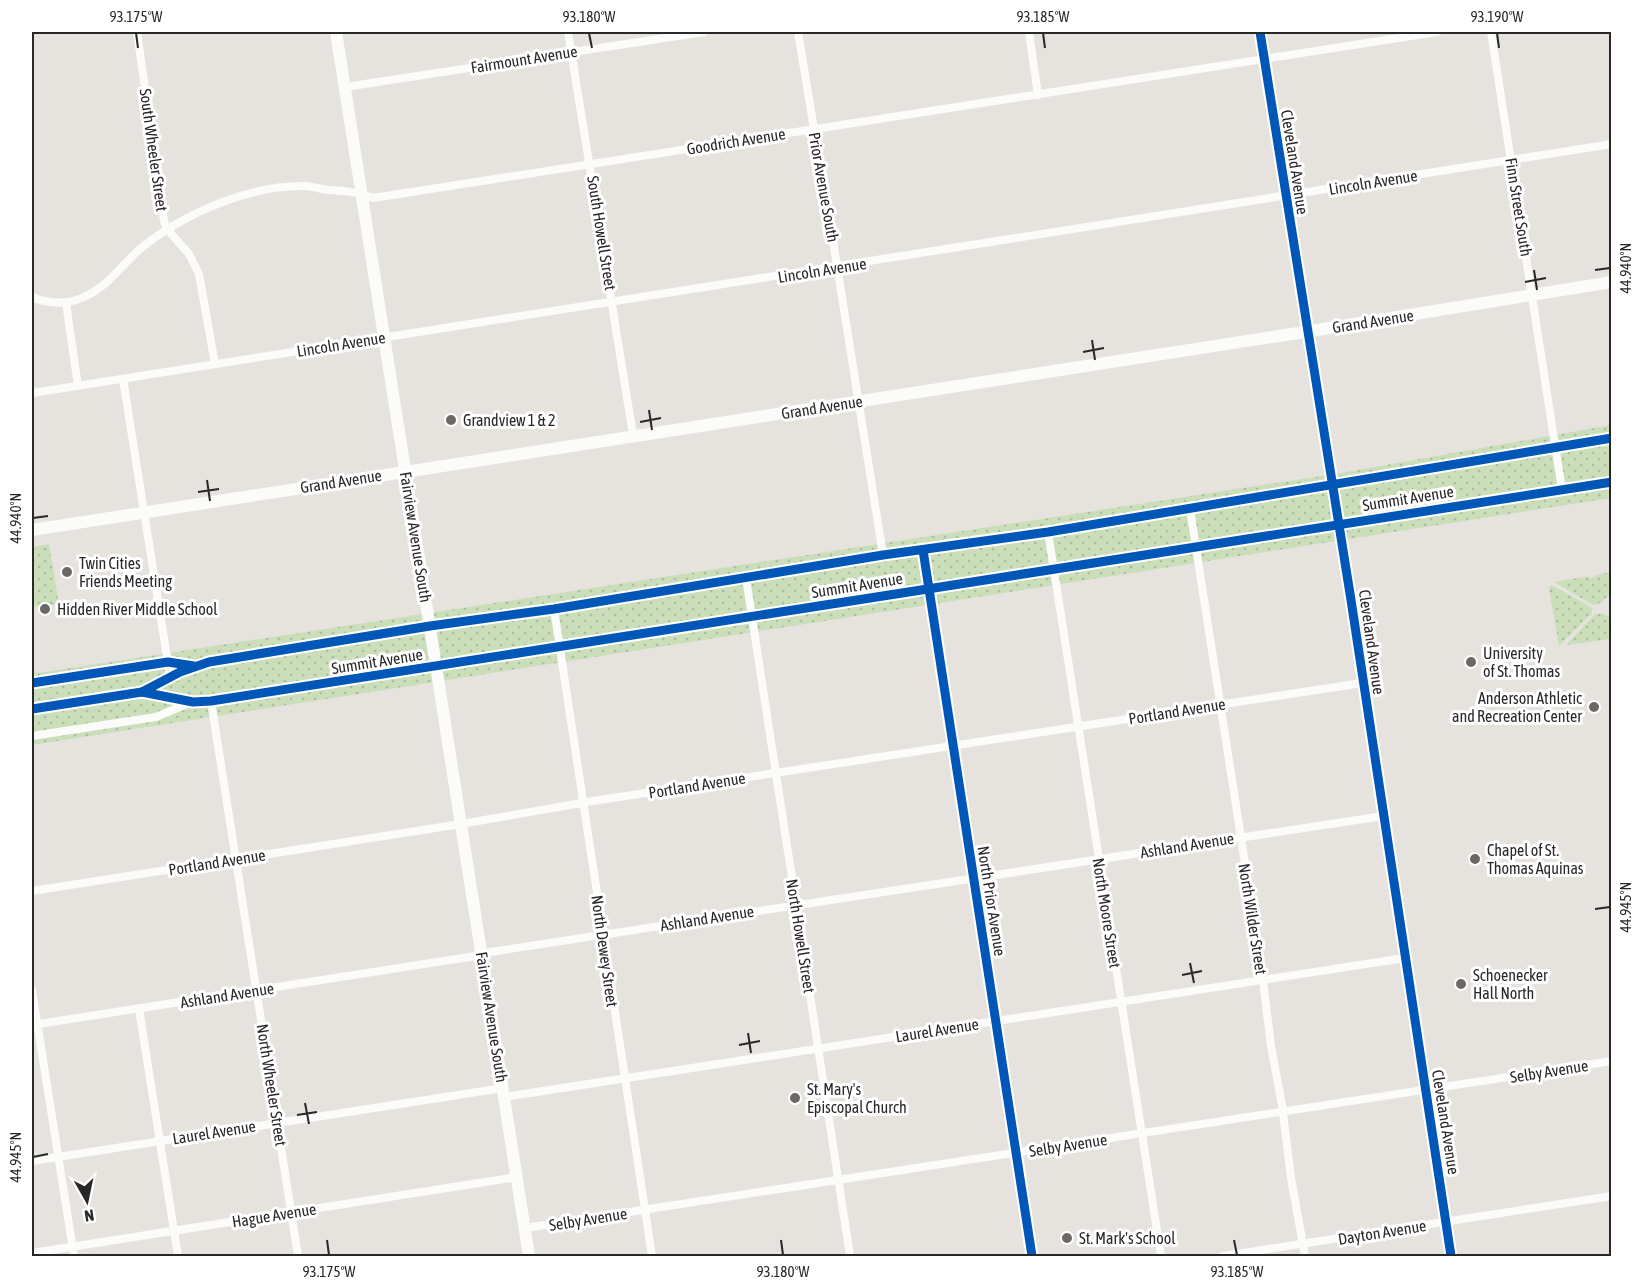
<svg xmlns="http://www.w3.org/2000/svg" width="1643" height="1288" viewBox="0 0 1643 1288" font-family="'Asap Condensed',sans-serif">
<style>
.grass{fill:url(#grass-dots)}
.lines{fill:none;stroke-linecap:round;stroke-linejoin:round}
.street{stroke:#fbfbfa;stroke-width:8}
.secondary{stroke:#fbfbfa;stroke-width:12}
.cycleway-casing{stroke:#fff;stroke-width:13}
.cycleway{stroke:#0057b8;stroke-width:9}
.ticks{fill:none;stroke:#282828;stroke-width:2}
.poi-dot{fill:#6a6968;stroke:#fff;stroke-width:2}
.labels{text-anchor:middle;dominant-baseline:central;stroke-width:6;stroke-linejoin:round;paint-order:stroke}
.street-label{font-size:16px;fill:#282828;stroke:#fff}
.poi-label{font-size:16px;fill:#282828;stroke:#fff;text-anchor:start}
.neatline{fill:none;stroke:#282828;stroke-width:2}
.ticks-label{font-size:15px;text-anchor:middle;fill:#282828}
</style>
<defs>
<pattern id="grass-dots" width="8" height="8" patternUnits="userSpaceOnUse" patternTransform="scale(1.5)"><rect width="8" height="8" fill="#cadeba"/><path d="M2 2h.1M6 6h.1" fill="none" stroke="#aebea0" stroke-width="1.8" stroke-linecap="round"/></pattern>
</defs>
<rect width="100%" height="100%" fill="#e6e2de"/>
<!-- grass -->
<g class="grass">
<polygon points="1611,425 1611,498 32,745 32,674 1341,473"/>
<polygon points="49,544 59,604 38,607 32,605 32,547"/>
<polygon points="1611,572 1611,593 1601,603 1593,605 1554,582 1589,576 1589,578 1596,577 1596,575"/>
<polygon points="1551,585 1591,607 1592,613 1559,646 1549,588"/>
<polygon points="1602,613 1611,618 1611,639 1566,645 1594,615"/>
</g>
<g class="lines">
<!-- street -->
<g class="street">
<polyline points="137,32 164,221 167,229 189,254 199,274 215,364"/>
<polyline points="568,32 633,435"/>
<polyline points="798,32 814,129 817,140 883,555"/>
<polyline points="1029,32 1038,95"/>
<polyline points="1491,32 1562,490"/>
<polyline points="345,87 704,32"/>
<path d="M32 297C51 305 69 305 88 295 111 284 126 259 146 244 188 212 253 184 306 186 314 187 321 189 329 190 344 191 359 192 373 198L1437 32"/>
<polyline points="66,303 78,386"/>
<polyline points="123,379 170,676"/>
<polyline points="32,393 1612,144"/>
<polyline points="1190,509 1262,973 1271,1046 1282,1105 1291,1178 1305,1256"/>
<polyline points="1048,532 1161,1256"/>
<polyline points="746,578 850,1256"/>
<polyline points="554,609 652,1256"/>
<polyline points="32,683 168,662 194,666"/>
<polyline points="211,701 298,1256"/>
<polyline points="32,736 156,717 192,702"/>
<polyline points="32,891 461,824 593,801 1362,683"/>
<polyline points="32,990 74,1256"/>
<polyline points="139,1009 178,1256"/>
<polyline points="32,1025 482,955 490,952 1383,816"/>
<polyline points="504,1097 1405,958"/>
<polyline points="32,1161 503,1088"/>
<polyline points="525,1228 1612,1061"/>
<polyline points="32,1253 517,1177"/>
<polyline points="1223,1256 1612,1196"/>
</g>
<!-- secondary -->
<g class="secondary">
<polyline points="336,32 529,1256"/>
<polyline points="1260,32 1351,600 1451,1256"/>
<polyline points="32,530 1298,333 1612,282"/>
<polyline points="923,550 1032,1256"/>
<polyline points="142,692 180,672 209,662 430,626 554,609 883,555 1048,532 1612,438"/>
<polyline points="32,709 142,692 193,702 211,701 1612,482"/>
</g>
<defs>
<g id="cycleway">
<polyline points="1260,32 1351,600 1451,1256"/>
<polyline points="923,550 1032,1256"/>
<polyline points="32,683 168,662 194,666"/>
<polyline points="142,692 180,672 209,662 430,626 554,609 883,555 1048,532 1612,438"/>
<polyline points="32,709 142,692 193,702 211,701 1612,482"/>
</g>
</defs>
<!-- cycleway casing -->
<use href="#cycleway" class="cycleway-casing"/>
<!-- cycleway -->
<use href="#cycleway" class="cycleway"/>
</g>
<!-- ticks -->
<path class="ticks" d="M136 33 138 48M589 33 592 48M1043 33 1045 48M1497 33 1499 48M1534 270 1537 290M1595 270 1610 268M1525 282 1546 278M1092 340 1095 360M1083 352 1104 348M649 410 652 430M640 422 661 418M207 480 210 501M198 492 219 489M33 518 48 516M1595 909 1610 907M1190 963 1194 983M1182 975 1202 971M748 1033 751 1053M739 1045 760 1041M305 1103 309 1124M297 1115 317 1112M33 1157 48 1154M327 1240 329 1255M781 1240 783 1255M1234 1240 1237 1255"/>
<!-- markers -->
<g class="poi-dot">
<circle cx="451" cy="420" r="6"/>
<circle cx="67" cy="572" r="6"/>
<circle cx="45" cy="609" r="6"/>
<circle cx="1471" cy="662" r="6"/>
<circle cx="1594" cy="707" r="6"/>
<circle cx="1475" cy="859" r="6"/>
<circle cx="1461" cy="984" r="6"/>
<circle cx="795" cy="1098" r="6"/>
<circle cx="1067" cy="1238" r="6"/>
</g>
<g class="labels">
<!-- street labels -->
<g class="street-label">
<text transform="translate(524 59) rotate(-9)">Fairmount Avenue</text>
<text transform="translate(736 141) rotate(-9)">Goodrich Avenue</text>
<text transform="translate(154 150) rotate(82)">South Wheeler Street</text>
<text transform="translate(1295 162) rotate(81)">Cleveland Avenue</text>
<text transform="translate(1373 182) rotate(-9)">Lincoln Avenue</text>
<text transform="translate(824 187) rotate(80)">Prior Avenue South</text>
<text transform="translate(1519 207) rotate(81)">Finn Street South</text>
<text transform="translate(602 233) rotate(81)">South Howell Street</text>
<text transform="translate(822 270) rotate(-9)">Lincoln Avenue</text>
<text transform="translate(1373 321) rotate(-9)">Grand Avenue</text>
<text transform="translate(341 344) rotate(-9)">Lincoln Avenue</text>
<text transform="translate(822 407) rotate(-9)">Grand Avenue</text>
<text transform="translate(341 481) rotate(-9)">Grand Avenue</text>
<text transform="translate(1408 498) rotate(-9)">Summit Avenue</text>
<text transform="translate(416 537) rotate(81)">Fairview Avenue South</text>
<text transform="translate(857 585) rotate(-9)">Summit Avenue</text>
<text transform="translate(1372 642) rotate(82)">Cleveland Avenue</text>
<text transform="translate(377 661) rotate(-9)">Summit Avenue</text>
<text transform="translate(1177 711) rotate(-9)">Portland Avenue</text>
<text transform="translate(697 785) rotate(-9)">Portland Avenue</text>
<text transform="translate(1187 845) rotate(-9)">Ashland Avenue</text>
<text transform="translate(217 862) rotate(-9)">Portland Avenue</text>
<text transform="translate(992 901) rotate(81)">North Prior Avenue</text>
<text transform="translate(1107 913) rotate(81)">North Moore Street</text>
<text transform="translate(707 918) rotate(-9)">Ashland Avenue</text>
<text transform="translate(1253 919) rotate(81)">North Wilder Street</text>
<text transform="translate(801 936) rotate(81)">North Howell Street</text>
<text transform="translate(605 951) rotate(82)">North Dewey Street</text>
<text transform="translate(227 995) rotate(-9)">Ashland Avenue</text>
<text transform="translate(492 1017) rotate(81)">Fairview Avenue South</text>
<text transform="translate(937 1030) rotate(-9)">Laurel Avenue</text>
<text transform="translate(1549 1071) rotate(-9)">Selby Avenue</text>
<text transform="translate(272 1085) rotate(81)">North Wheeler Street</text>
<text transform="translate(1446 1122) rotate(81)">Cleveland Avenue</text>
<text transform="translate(214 1132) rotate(-9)">Laurel Avenue</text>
<text transform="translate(1068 1145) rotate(-9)">Selby Avenue</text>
<text transform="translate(274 1215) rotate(-9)">Hague Avenue</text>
<text transform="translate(588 1219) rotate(-9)">Selby Avenue</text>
<text transform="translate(1382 1232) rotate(-9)">Dayton Avenue</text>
</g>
<!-- poi labels -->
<g class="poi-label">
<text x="463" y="420">Grandview 1 &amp; 2</text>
<text x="79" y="563">Twin Cities<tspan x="79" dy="18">Friends Meeting</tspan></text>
<text x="57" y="609">Hidden River Middle School</text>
<text x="1483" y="653">University<tspan x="1483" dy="18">of St. Thomas</tspan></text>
<text x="1582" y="698" text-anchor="end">Anderson Athletic<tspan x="1582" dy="18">and Recreation Center</tspan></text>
<text x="1487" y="850">Chapel of St.<tspan x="1487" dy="18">Thomas Aquinas</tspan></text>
<text x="1473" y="975">Schoenecker<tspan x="1473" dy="18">Hall North</tspan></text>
<text x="807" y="1089">St. Mary's<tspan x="807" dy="18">Episcopal Church</tspan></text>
<text x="1079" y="1238">St. Mark's School</text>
</g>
</g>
<!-- border -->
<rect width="1643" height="1288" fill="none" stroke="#ffffff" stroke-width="66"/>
<!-- north arrow -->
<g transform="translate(87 1201) rotate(171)" stroke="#ffffff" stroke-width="4.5" paint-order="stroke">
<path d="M0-4.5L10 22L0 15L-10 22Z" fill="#282828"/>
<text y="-9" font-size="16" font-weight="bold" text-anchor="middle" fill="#282828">N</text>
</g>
<rect x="33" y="33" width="1577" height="1222" class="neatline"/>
<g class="ticks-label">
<text x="136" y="22">93.175°W</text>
<text x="589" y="22">93.180°W</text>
<text x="1043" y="22">93.185°W</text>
<text x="1497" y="22">93.190°W</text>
<text transform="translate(1626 268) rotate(-90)" y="5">44.940°N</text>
<text transform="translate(16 518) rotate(-90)" y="5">44.940°N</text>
<text transform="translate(1626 907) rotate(-90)" y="5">44.945°N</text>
<text transform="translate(16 1157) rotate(-90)" y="5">44.945°N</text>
<text x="329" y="1277">93.175°W</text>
<text x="783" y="1277">93.180°W</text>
<text x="1237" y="1277">93.185°W</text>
</g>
</svg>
